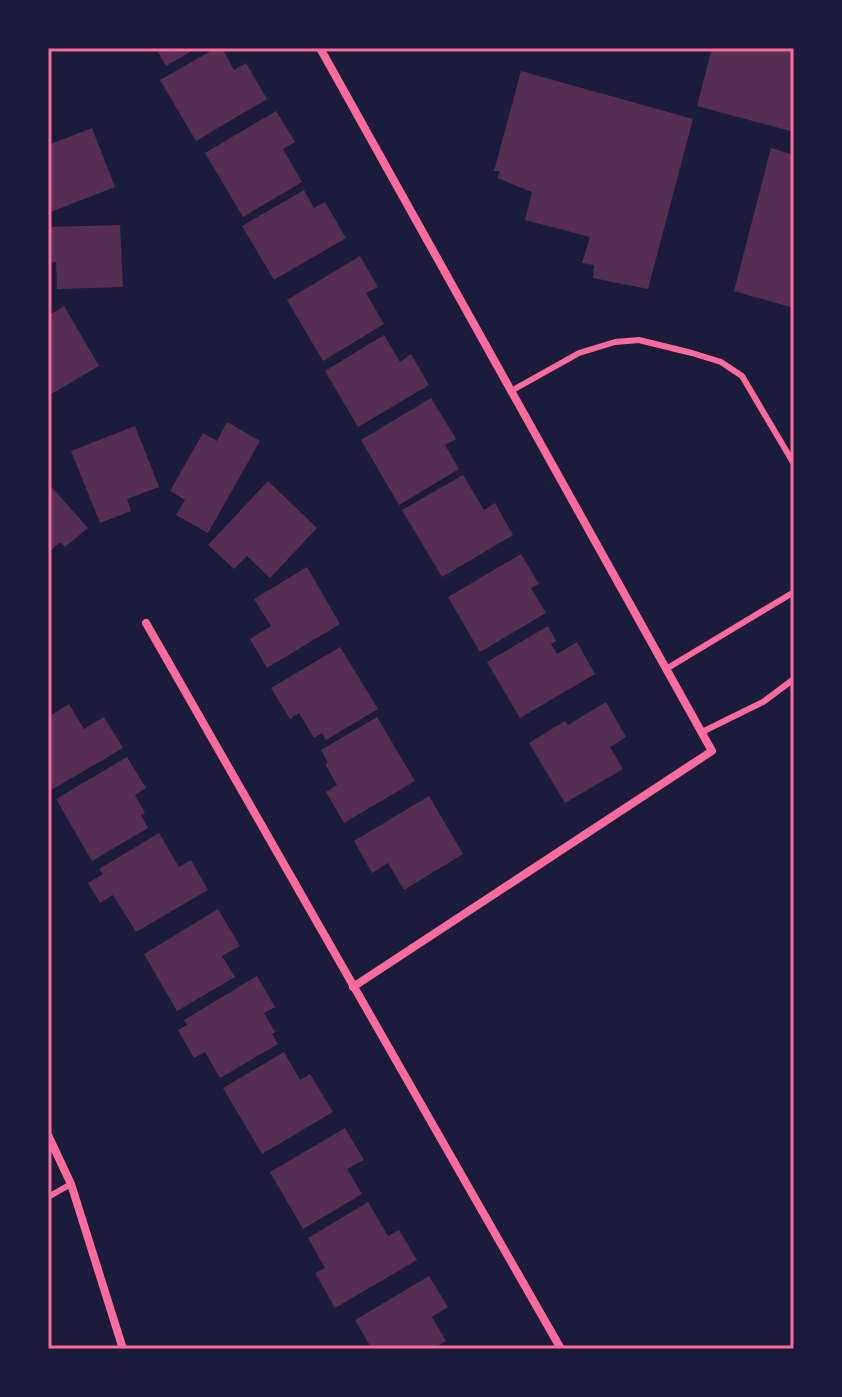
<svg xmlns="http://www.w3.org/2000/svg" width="842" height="1397" viewBox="0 0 842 1397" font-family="Jost,sans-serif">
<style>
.building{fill:#542f53}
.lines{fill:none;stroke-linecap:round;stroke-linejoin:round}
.service{stroke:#ff6b9d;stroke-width:6}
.minor{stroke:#ff6b9d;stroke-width:8}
.neatline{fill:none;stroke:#ff6b9d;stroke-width:3}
</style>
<rect width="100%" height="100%" fill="#1b1b3a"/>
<!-- building -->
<g class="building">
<polygon points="156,48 197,48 166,66"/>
<polygon points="216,48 222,48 234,70 246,63 267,99 196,141 160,80"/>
<polygon points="712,48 794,48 794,132 697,106"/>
<polygon points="521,71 693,119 648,289 593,278 594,265 582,263 590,237 525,220 532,192 497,178 500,171 494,171"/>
<polygon points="276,111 295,142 283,149 302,182 243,217 205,153"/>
<polygon points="92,128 115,187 48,213 48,145"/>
<polygon points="771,148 794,155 794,308 734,291"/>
<polygon points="304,190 314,208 325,202 346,238 274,280 242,226"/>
<polygon points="120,225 123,287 57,289 56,262 48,263 48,227"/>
<polygon points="360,256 378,287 366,293 384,324 323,361 287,300"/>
<polygon points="64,306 99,366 48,396 48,316"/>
<polygon points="384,335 400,362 411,354 429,385 358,427 325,371"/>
<polygon points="431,398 456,439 445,445 459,469 399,505 361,440"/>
<polygon points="227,422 260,441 208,533 176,515 185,500 170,491 203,433 217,441"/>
<polygon points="135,426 159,487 127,499 131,511 100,523 71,451"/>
<polygon points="463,475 484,510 495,503 513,535 442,577 402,510"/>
<polygon points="268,481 317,528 270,578 247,556 234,569 208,545"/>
<polygon points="48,483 88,528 65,547 60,542 48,553"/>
<polygon points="521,554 539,584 531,588 546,613 480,652 448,597"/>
<polygon points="307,567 340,624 267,668 250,639 271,626 254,599"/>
<polygon points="548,626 556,641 551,644 557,654 577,642 595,674 520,718 487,662"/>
<polygon points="340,647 378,709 326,740 322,733 314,738 299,713 290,719 271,688"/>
<polygon points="606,702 626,737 610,747 623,769 565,803 529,743 565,721 568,725"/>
<polygon points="69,704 84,729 104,717 123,748 48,792 48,717"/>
<polygon points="377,717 415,781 344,823 326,792 337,785 325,764 328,763 321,750"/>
<polygon points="127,757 146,788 135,795 145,813 141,815 148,828 92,861 56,799"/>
<polygon points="429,796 463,854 404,890 388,863 372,873 354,841"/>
<polygon points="159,833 179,867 191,860 208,890 136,932 113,895 100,903 88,883 103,874 99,869"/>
<polygon points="218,909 240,946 222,956 235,977 177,1011 144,954"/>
<polygon points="257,976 275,1007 264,1013 275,1032 272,1034 278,1044 220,1078 205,1052 194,1058 178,1030 187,1025 184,1020"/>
<polygon points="284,1052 300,1080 310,1074 333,1112 262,1154 223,1088"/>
<polygon points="345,1128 364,1160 347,1169 362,1194 303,1229 270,1172"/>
<polygon points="368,1202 388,1236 399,1230 417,1260 335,1308 315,1273 325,1268 308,1238"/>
<polygon points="429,1276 448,1307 432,1317 446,1341 433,1349 372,1349 355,1320"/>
</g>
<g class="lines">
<!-- service -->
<g class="service">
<polyline points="511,391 579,353 615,342 639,340 692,353 721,362 742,376 794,464"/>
<polyline points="666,669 794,592"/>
<polyline points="702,732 763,702 794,679"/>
<polyline points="48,1197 71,1184"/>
</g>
<!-- minor -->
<g class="minor">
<polyline points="320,48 712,751 353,987"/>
<polyline points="146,623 561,1349"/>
<polyline points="48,1135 71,1184 123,1349"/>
</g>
</g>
<!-- border -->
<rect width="842" height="1397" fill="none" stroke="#1b1b3a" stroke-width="100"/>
<rect x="50" y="50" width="742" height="1297" class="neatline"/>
</svg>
